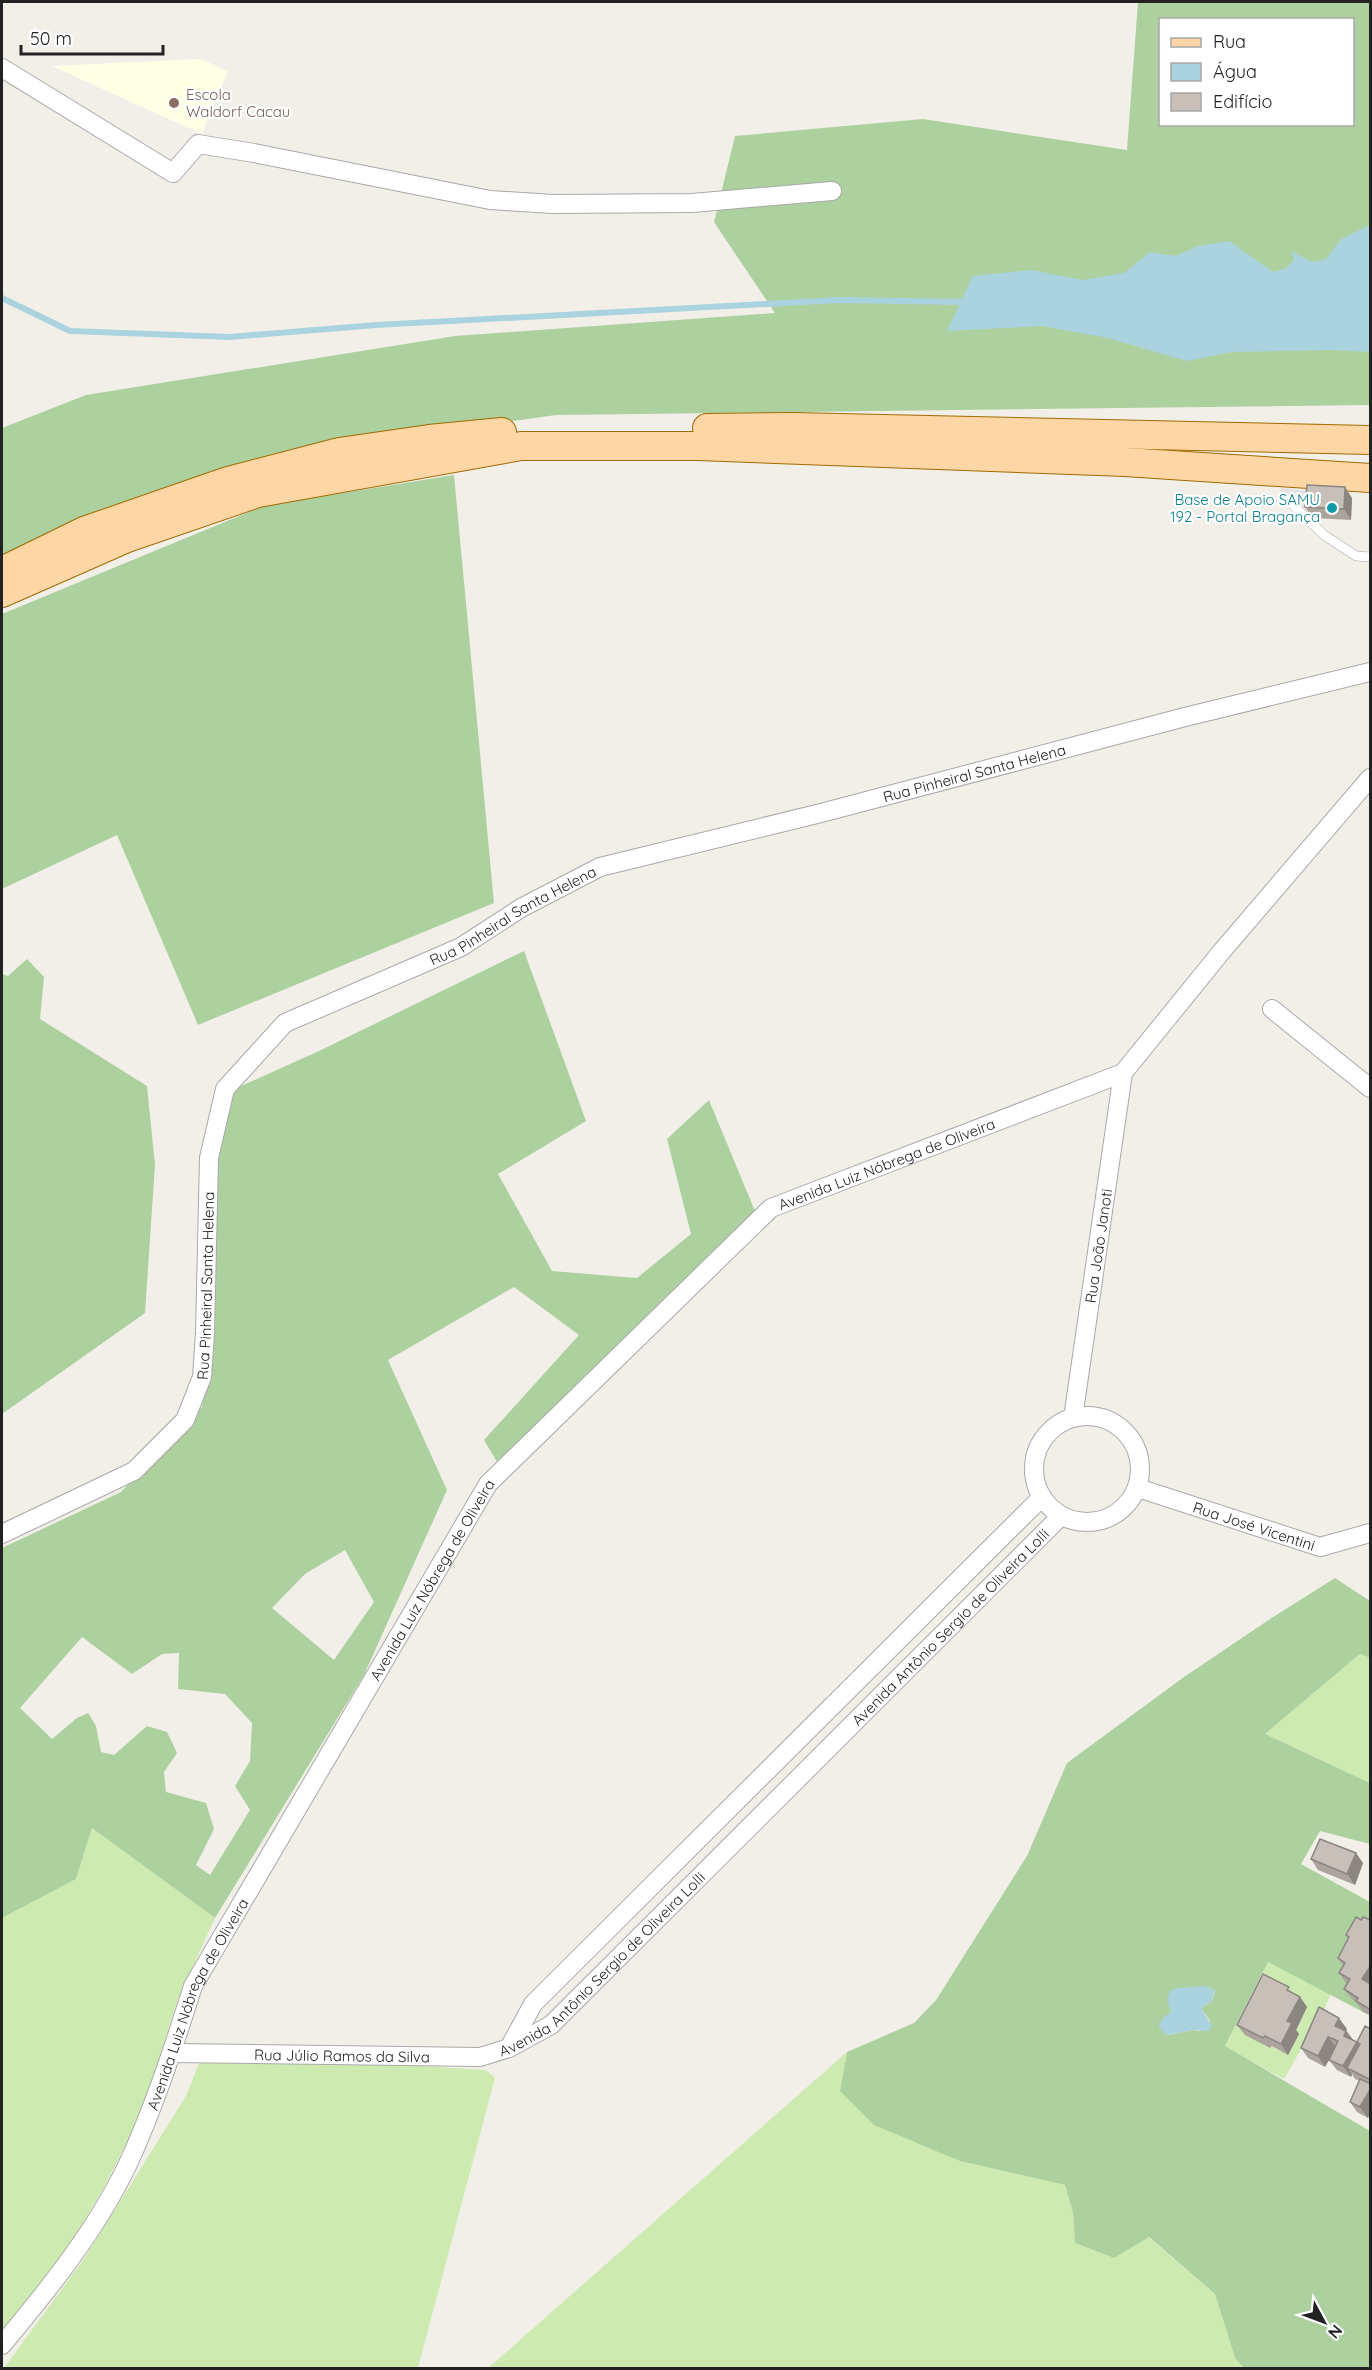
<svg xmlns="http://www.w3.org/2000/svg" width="1372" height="2370" viewBox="0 0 1372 2370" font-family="Quicksand,sans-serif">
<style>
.education{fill:#ffffe5}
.grass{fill:#cdebb0;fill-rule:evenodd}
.forest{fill:#add19e;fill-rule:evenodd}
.parking{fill:#e2e2e2}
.water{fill:#aad3df}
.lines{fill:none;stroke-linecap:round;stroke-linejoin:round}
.stream{stroke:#aad3df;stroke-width:6}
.service-casing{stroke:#a9a9a9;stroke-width:10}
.minor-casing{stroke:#a9a9a9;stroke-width:20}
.primary-casing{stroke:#a06b00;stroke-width:30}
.service{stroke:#fff;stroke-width:9}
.minor{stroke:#fff;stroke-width:18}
.primary{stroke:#fcd6a4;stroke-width:28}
.wall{fill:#aba49e}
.shaded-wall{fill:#8b8681}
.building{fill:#c7bfb8;stroke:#8b8681;stroke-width:1.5}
.education-dot{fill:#8d6e63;stroke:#fff;stroke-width:2}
.culture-dot{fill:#0f9aa8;stroke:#fff;stroke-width:2}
.labels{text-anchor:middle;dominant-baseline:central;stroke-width:4.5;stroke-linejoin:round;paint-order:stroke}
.education-label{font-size:15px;fill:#785e54;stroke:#fff;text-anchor:start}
.culture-label{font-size:15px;fill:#0d838f;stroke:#fff;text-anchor:end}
.street-label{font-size:15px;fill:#222;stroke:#fff}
</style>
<rect width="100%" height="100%" fill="#f2efe9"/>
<!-- education -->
<polygon class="education" points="200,59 228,71 202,134 52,66"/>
<!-- grass -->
<g class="grass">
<polygon points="1360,1654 1370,1658 1370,1783 1265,1734"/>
<polygon points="92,1828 215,1918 178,1999 140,2116 107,2182 57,2268 2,2336 2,1918 76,1879"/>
<path d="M1268 1962 1331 1993 1324 2010 1284 2079 1225 2047ZM1307 2007 1295 2032 1289 2054 1272 2046 1270 2048Z"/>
<polygon points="847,2052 840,2091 960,2161 1065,2185 1073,2213 1075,2243 1114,2258 1148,2237 1215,2294 1235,2358 1244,2368 488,2368"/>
<polygon points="203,2053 486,2070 495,2078 418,2368 4,2368 84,2259 186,2096"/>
</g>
<!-- forest -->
<g class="forest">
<path d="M1138 2H1370V405L556 415 376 440 2 559V428L86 395 455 336 775 313 714 222 735 136 923 119 1127 150ZM1160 20H1352V124H1160Z"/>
<polygon points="454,475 494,903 198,1025 117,835 2,889 2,614 263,506"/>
<path d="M524 951 586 1121 498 1174 552 1271 637 1278 691 1234 667 1139 709 1100 757 1216 499 1465 484 1440 579 1335 514 1287 388 1360 447 1490 364 1675 215 1918 92 1828 76 1879 2 1918V1548L121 1492 202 1407 213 1319 212 1158 230 1091 319 1051ZM345 1550 374 1602 334 1660 272 1608 305 1574ZM82 1637 132 1674 162 1654 179 1653 178 1689 225 1694 252 1723 250 1761 235 1786 250 1810 210 1875 196 1865 214 1829 206 1803 166 1792 164 1772 177 1753 167 1732 147 1726 114 1755 101 1752 96 1726 88 1713 77 1718 52 1739 20 1708Z"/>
<polygon points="27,959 44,977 40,1019 147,1086 155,1165 145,1313 2,1414 2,974 8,976"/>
<path d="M1335 1578 1370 1601V1658L1360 1654 1265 1734 1370 1783V1844L1320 1831 1301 1864 1370 1902 1366 2009 1363 2012 1268 1962 1225 2046 1370 2131V2368H1244L1235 2358 1215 2294 1149 2237 1114 2258 1075 2243 1073 2213 1065 2185 960 2161 874 2125 840 2091 847 2052 914 2023 936 2000 1027 1856 1067 1763 1184 1677 1270 1619ZM1205 1986 1215 1991 1212 2001 1201 2008 1210 2021 1200 2031 1193 2030 1167 2035 1171 2012 1169 2004Z"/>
</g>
<!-- parking -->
<polygon class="parking" points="1281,488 1308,491 1306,507 1279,504"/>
<!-- water -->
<g class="water">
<polygon points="1370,225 1370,352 1330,350 1232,352 1187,361 1108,338 1042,326 947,331 973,276 1031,270 1083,280 1124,273 1150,252 1176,256 1198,246 1229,241 1273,272 1287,268 1294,259 1291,251 1312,262 1326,259 1341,239"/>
<path d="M1205 1986 1215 1990 1212 2001 1201 2008 1212 2026 1208 2031 1193 2030 1167 2035 1159 2028C1159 2020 1165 2016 1171 2012L1167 2000 1170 1991 1178 1988Z"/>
</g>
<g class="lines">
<!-- stream -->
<polyline class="stream" points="2,298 70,331 230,337 376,325 840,300 967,302"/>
<defs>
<polyline id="service" points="1293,505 1324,535 1356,556 1370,557"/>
<g id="minor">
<polyline points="2,68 173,173 198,144 254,153 490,200 553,204 692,203 832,191"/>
<polyline points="1272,1009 1370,1088"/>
<circle cx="1087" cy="1469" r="53"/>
<path id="s1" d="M1073 1418 1123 1073"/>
<path id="s2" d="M1138 1488 1320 1547 1370 1533"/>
<path id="s3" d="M2 1534 134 1471 185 1420 202 1377 205 1333 209 1158 225 1089 285 1023 461 947 521 908 600 867 821 813 1185 717 1370 672"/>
<polyline points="509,2048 533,2004 1042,1497"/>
<path id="s4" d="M172 2053 480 2057 509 2048 551 2025 1061 1516"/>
<path id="s5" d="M2 2345C48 2290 95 2232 127 2166 154 2108 174 2046 193 1986L488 1484 771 1208 1123 1073 1222 951 1370 778"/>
</g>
<g id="primary">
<polyline points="707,428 794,427 1370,440"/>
<polyline points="2,571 84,531 228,481 339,452 429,439 502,432"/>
<polyline points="2,593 127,538 258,493 521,446 698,446 1125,462 1370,478"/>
</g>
</defs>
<!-- service casing -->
<use href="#service" class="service-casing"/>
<!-- minor casing -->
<use href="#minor" class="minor-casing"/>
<!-- primary casing -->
<use href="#primary" class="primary-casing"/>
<!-- service -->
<use href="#service" class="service"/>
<!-- minor -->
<use href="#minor" class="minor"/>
<!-- primary -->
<use href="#primary" class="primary"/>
</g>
<!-- wall -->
<g class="wall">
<polygon points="1352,498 1351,520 1312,518 1305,507"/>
<polygon points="1311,1859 1363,1863 1355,1885 1318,1870"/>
<polygon points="1361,1920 1371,1920 1371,2016 1363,2012 1357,2003 1352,1999 1344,1989 1347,1984 1339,1973 1343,1965 1338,1958 1348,1939 1346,1935"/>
<polygon points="1293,1993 1300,1997 1307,2007 1296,2030 1299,2034 1288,2055 1272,2046 1270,2048 1245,2035 1237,2025"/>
<polygon points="1347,2029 1346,2030 1353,2040 1357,2042 1371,2029 1371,2112 1368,2118 1357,2112 1350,2102 1360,2081 1355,2079 1352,2074 1351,2077 1337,2070 1329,2060 1333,2053 1325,2067 1308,2058 1301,2048"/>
</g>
<!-- shaded-wall -->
<g class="shaded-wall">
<polygon points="1345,487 1352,498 1351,520 1344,509"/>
<polygon points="1356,1853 1363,1863 1355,1885 1347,1874"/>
<polygon points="1371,1965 1371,1988 1362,1979"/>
<polygon points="1300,1997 1307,2007 1296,2030 1299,2034 1288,2055 1281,2044 1287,2021"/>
<polygon points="1339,2018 1347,2029 1342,2036 1335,2026"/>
<polygon points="1346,2031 1354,2041 1344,2036"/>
<polygon points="1328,2037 1336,2047 1325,2067 1318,2056"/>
<polygon points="1357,2042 1364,2052 1347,2068 1352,2074 1351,2077 1343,2066"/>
<polygon points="1371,2088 1371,2112 1368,2118 1360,2107"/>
</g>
<!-- building -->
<g class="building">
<polygon points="1307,485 1345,487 1344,509 1305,507"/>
<polygon points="1320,1839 1356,1853 1347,1874 1311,1859"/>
<polygon points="1356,1917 1361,1920 1363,1917 1371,1920 1371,1965 1362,1979 1371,1984 1371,2010 1356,2001 1358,1998 1344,1989 1350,1979 1339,1973 1345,1963 1338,1958 1349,1937 1346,1935"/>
<polygon points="1263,1974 1289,1987 1287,1990 1300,1997 1287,2021 1292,2023 1281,2044 1265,2036 1263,2038 1237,2025"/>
<polygon points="1319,2007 1339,2018 1335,2026 1346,2031 1344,2036 1357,2042 1343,2066 1329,2060 1338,2041 1328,2037 1318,2056 1301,2048"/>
<polygon points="1365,2026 1371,2029 1371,2080 1347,2068 1360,2044 1357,2042"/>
<polygon points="1360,2079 1371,2084 1371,2088 1360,2107 1350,2102"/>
</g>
<!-- markers -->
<circle class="education-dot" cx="174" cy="103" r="6"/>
<circle class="culture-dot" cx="1332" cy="508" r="6"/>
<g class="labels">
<!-- education labels -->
<g class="education-label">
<text x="186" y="94">Escola<tspan x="186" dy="17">Waldorf Cacau</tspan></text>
</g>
<!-- culture labels -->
<g class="culture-label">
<text x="1320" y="499">Base de Apoio SAMU<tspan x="1320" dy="17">192 - Portal Bragança</tspan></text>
</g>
<!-- street labels -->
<g class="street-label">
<text stroke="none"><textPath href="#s3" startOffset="1382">Rua Pinheiral Santa Helena</textPath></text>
<text stroke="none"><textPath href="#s3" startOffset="896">Rua Pinheiral Santa Helena</textPath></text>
<text stroke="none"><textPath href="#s5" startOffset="1512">Avenida Luiz Nóbrega de Oliveira</textPath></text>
<text stroke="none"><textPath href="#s1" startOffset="174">Rua João Janoti</textPath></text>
<text stroke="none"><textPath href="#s3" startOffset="356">Rua Pinheiral Santa Helena</textPath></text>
<text stroke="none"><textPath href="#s2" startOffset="122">Rua José Vicentini</textPath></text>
<text stroke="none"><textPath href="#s5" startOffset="882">Avenida Luiz Nóbrega de Oliveira</textPath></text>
<text stroke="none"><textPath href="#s4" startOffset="950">Avenida Antônio Sergio de Oliveira Lolli</textPath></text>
<text stroke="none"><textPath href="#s4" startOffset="464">Avenida Antônio Sergio de Oliveira Lolli</textPath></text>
<text stroke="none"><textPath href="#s5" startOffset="396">Avenida Luiz Nóbrega de Oliveira</textPath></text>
<text stroke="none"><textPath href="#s4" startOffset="170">Rua Júlio Ramos da Silva</textPath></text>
</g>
</g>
<!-- border -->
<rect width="1372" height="2370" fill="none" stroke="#222222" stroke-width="6"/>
<!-- legend -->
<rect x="1159" y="18" width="195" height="108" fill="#ffffff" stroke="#a7a7a7" stroke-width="1.5"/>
<rect x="1171" y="38" width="30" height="9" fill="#fcd6a4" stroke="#a7a7a7" stroke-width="1.5"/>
<text x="1213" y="48" font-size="18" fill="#222222">Rua</text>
<rect x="1171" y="63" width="30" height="18" fill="#aad3df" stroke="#a7a7a7" stroke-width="1.5"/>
<text x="1213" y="78" font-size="18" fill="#222222">Água</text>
<rect x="1171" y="93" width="30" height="18" fill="#c7bfb8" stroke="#a7a7a7" stroke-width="1.5"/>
<text x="1213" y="108" font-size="18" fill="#222222">Edifício</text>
<!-- north arrow -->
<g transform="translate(1324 2322) rotate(131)" stroke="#ffffff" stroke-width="4.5" paint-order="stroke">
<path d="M0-4.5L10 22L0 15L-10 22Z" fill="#222222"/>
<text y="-9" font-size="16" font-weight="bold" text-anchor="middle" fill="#222222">N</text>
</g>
<!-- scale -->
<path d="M21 45v9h142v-9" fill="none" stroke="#222222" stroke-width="3"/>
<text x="30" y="45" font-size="18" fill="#222222" stroke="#ffffff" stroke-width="4.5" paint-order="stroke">50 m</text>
</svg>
